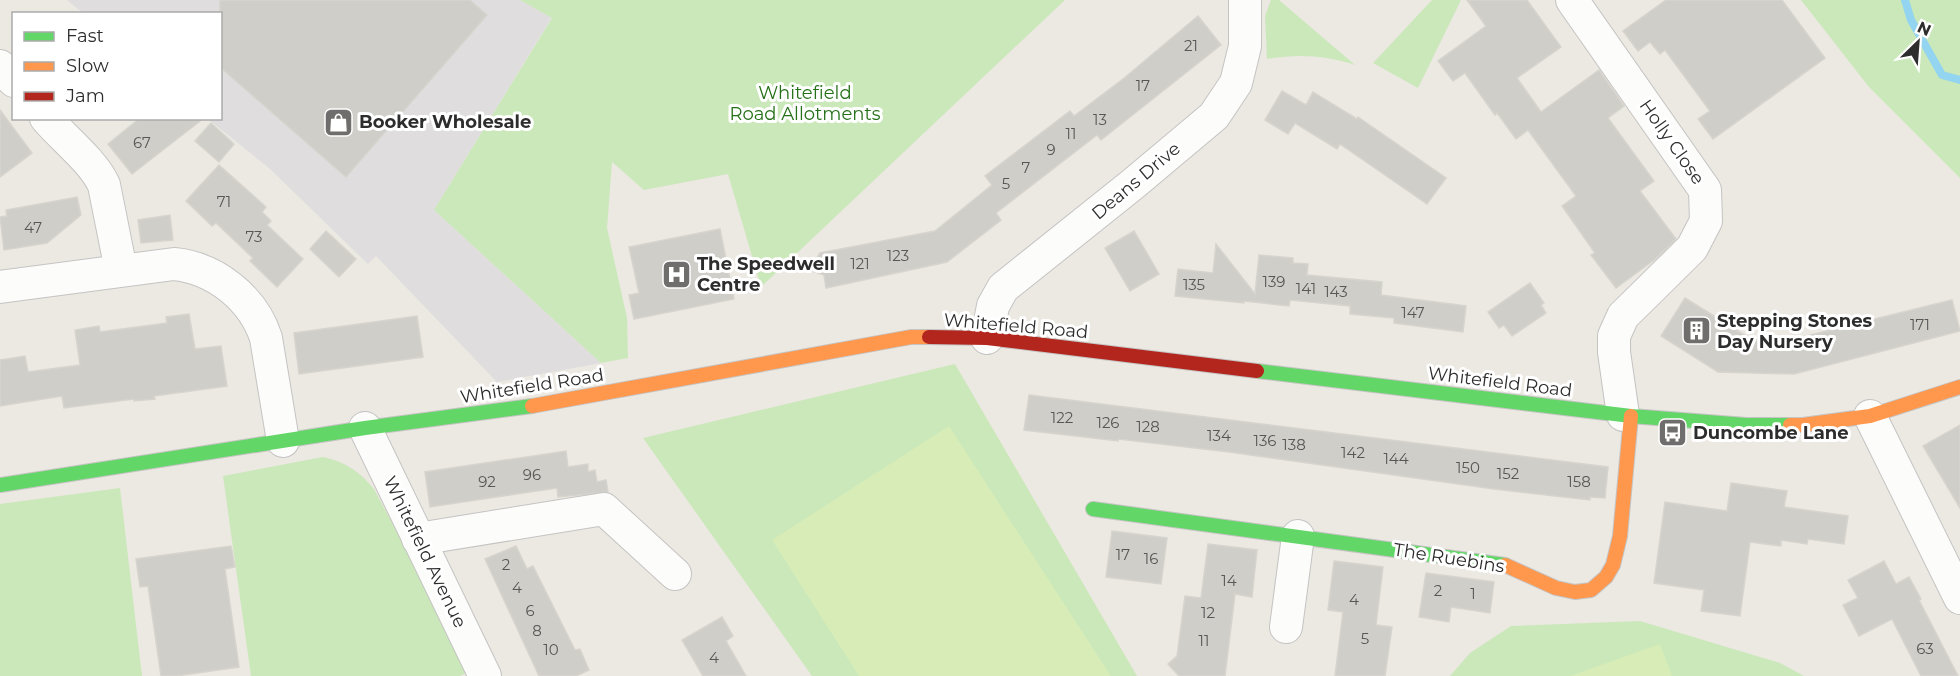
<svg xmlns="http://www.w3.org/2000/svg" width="1960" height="676" viewBox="0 0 1960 676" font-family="Montserrat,sans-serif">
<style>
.industrial{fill:#dfddde}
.green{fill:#cbe8ba}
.pitch{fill:#d7ecb7}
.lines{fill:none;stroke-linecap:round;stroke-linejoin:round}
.stream{stroke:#93d4f0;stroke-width:8}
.building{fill:#d0cec9;stroke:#d7d4ce;stroke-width:1.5}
.street-casing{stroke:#c5c4c3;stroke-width:34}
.fast-casing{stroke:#c5c4c3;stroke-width:16}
.slow-casing{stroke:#c5c4c3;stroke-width:16}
.jam-casing{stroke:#c5c4c3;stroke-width:16}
.street{stroke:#fcfcfb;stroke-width:32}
.fast{stroke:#63d668;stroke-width:14}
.slow{stroke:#ff974d;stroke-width:14}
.jam{stroke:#b3261e;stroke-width:14}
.labels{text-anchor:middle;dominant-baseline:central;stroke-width:6;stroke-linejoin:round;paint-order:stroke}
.number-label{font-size:15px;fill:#585756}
.park-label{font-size:18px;fill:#257117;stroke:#fff}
.poi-label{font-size:18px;font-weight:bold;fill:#2d2d2d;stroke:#fff;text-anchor:start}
.street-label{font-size:18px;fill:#2d2d2d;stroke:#fff}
</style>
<rect width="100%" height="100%" fill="#ece8e2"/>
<!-- industrial -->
<polygon class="industrial" points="67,0 520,0 552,17 434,210 601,363 497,382 376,256 368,264 269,168 208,119 220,118 220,14 83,13"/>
<!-- green -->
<g class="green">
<polygon points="520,0 1065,0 761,287 728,174 644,190 612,162 607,228 627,318 628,358 601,363 434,210 552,18"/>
<path d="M1271 0H1279L1355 65C1325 55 1298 54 1267 59L1265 16Z"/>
<polygon points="1432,0 1461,0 1418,88 1373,63"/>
<polygon points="1801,0 1960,0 1960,178 1869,87"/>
<polygon points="955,364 1137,676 812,676 643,438"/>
<path d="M323 457C345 462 359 471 374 489L471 671 460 676H251L223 476Z"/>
<polygon points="120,488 142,676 0,676 0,504"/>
<polygon points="1640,621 1780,663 1804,676 1450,676 1470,653 1511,626"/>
</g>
<!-- pitch -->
<g class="pitch">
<polygon points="949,426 1111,676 859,676 772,540"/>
<polygon points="1660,644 1672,676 1570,676"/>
</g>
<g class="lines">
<!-- stream -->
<polyline class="stream" points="1905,0 1911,20 1942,75 1960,80"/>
</g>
<!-- building -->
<g class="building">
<polygon points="220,0 470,0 487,15 346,177 220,67"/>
<polygon points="1467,0 1527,0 1561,47 1517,78 1541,112 1599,70 1624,106 1608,118 1654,181 1640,191 1676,239 1654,260 1616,288 1591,255 1595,253 1562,206 1576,196 1528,130 1516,139 1497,113 1495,115 1465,73 1453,81 1438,61 1486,26"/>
<polygon points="1666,0 1782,0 1825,58 1713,139 1698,119 1710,111 1665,50 1660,54 1650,42 1638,51 1623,31"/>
<polygon points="1198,16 1221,45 1101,140 1097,135 996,213 1001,220 947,262 826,288 824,275 809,270 820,253 935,231 992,185 985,176 1070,111 1074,116 1123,79"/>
<polygon points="1282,91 1306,105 1313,92 1357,119 1358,117 1446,178 1427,204 1340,144 1337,149 1295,123 1288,134 1265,120"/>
<polygon points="0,110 32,153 0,177"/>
<polygon points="140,118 204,118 132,174 108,144"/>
<polygon points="211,123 234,144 219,162 195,141"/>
<polygon points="219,165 266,207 262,212 271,221 267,225 303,259 277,287 250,261 253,258 235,241 216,223 212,226 186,201"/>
<polygon points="77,197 81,215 47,243 4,250 0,217 7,216 6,210"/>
<polygon points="170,215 173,240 141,243 138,220"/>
<polygon points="720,229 734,299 634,319 629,295 639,293 629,247"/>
<polygon points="326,231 356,259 339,277 310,249"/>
<polygon points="1134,231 1159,274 1130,291 1105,248"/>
<polygon points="1216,244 1255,294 1259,255 1293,258 1293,263 1308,264 1307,275 1382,282 1381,295 1466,306 1463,332 1394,323 1394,318 1350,314 1350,306 1290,300 1289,306 1244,301 1244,303 1175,296 1178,269 1213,273"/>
<polygon points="1530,283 1544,303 1541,305 1546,313 1512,336 1504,325 1499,328 1488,312"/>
<polygon points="1685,298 1751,339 1790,340 1952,300 1960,331 1794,374 1718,372 1661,336"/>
<polygon points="189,314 195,349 221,346 227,386 154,396 155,399 134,401 134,399 64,408 62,396 0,406 0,360 25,356 28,372 80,365 75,330 99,326 100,332 167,323 166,317"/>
<polygon points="417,316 423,357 299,374 294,333"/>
<polygon points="1029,395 1608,467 1605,498 1590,497 1590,500 1494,489 1229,452 1118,439 1118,441 1024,430"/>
<polygon points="1960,425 1960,508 1923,446"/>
<polygon points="566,451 568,467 588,464 588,472 595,470 597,482 606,480 608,492 558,497 557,488 430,507 425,472"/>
<polygon points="1731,483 1787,491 1784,507 1848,516 1844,544 1808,539 1807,544 1781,540 1781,546 1750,542 1740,616 1701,611 1704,590 1654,583 1665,502 1727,511"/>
<polygon points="1112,531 1167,538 1161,584 1106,577"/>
<polygon points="1208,544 1257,550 1252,597 1235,594 1225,676 1179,676 1168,664 1177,656 1185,596 1201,598"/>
<polygon points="231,546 235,567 225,569 239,667 176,676 161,676 148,586 140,587 136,559"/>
<polygon points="516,546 527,569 533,566 575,650 580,649 589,670 576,676 539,676 485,559"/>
<polygon points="1334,561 1383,567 1376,625 1392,627 1385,676 1335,676 1343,612 1328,610"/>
<polygon points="1884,561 1896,584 1909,577 1921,599 1919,600 1958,676 1921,676 1892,619 1859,636 1843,605 1858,598 1848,580"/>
<polygon points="1426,573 1494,582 1490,613 1451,607 1449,622 1419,617"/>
<polygon points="722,617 733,636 726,641 746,676 703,676 682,640"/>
</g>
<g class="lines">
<defs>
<g id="street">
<polyline points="1572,0 1705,190 1706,221 1692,248 1623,316 1614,336 1614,352 1623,415"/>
<polyline points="0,66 14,81"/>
<path d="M46 118C64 139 93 161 104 185L121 270"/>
<path d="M0 287 174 264C215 268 253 298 266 338L283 441"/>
<polyline points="987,338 993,306 1003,288 1133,184 1214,116 1236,83 1245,46 1245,1"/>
<polyline points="1870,416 1960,598"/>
<polyline points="365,428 485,676"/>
<polyline points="418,539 604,509 675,574"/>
<polyline points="1286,627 1298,536"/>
</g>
<g id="fast">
<polyline points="1257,371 1631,416 1746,425 1790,425"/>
<polyline points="0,485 365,428 532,406"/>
<polyline points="1093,509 1505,565"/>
</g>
<g id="slow">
<polyline points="532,406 911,337 929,337"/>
<polyline points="1790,425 1803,425 1870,416 1960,387"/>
<polyline points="1505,565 1556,588 1575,592 1591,590 1606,577 1613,565 1620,536 1631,416"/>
</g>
<polyline id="jam" points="929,337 987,338 1257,371"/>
</defs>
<!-- street casing -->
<use href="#street" class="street-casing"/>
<!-- fast casing -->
<use href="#fast" class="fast-casing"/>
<!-- slow casing -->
<use href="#slow" class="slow-casing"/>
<!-- jam casing -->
<use href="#jam" class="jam-casing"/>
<!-- street -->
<use href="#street" class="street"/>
<!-- fast -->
<use href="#fast" class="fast"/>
<!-- slow -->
<use href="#slow" class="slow"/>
<!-- jam -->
<use href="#jam" class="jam"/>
</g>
<!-- icons -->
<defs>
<symbol id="shop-square" viewBox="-11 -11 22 22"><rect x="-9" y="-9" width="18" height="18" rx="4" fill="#706e6c" stroke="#fff"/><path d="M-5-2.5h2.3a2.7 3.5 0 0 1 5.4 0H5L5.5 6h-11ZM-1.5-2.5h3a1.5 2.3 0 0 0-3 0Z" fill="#fff"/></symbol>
<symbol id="hospital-square" viewBox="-11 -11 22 22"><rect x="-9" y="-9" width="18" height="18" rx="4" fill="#706e6c" stroke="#fff"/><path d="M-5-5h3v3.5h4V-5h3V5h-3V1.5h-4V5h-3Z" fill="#fff"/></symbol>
<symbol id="building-square" viewBox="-11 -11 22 22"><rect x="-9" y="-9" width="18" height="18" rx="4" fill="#706e6c" stroke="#fff"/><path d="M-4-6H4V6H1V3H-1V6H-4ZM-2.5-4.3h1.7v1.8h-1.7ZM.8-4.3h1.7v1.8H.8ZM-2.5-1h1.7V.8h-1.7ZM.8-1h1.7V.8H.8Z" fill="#fff"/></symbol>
<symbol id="bus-square" viewBox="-11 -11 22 22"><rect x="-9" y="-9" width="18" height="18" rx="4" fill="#706e6c" stroke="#fff"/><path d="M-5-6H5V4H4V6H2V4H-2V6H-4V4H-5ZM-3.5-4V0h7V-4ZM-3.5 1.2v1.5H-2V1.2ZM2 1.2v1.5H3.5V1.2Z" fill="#fff"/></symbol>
</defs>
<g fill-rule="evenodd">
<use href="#shop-square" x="322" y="106" width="33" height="33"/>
<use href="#hospital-square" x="660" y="258" width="33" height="33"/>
<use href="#building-square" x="1680" y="314" width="33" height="33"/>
<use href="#bus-square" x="1656" y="416" width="33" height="33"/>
</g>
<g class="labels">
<!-- number labels -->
<g class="number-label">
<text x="1191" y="45">21</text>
<text x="1143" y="85">17</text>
<text x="1100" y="119">13</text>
<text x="1071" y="133">11</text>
<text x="142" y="142">67</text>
<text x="1051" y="149">9</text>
<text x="1026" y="167">7</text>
<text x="1006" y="183">5</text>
<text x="224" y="201">71</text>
<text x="33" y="227">47</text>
<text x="254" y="236">73</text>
<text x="898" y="255">123</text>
<text x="860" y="263">121</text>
<text x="1274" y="281">139</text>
<text x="1194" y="284">135</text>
<text x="1306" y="288">141</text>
<text x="1336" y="291">143</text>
<text x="1413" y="312">147</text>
<text x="1920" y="324">171</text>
<text x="1062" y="417">122</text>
<text x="1108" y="422">126</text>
<text x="1148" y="426">128</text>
<text x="1219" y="435">134</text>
<text x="1265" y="440">136</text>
<text x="1294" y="444">138</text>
<text x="1353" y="452">142</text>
<text x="1396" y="458">144</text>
<text x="1468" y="467">150</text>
<text x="1508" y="473">152</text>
<text x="532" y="474">96</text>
<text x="487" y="481">92</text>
<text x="1579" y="481">158</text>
<text x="1123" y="554">17</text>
<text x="1151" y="558">16</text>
<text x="506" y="564">2</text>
<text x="1229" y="580">14</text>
<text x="517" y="587">4</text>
<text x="1438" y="590">2</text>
<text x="1473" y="593">1</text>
<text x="1354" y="599">4</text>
<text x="530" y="610">6</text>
<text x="1208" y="612">12</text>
<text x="537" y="630">8</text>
<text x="1365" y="638">5</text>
<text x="1204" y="640">11</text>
<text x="1925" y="648">63</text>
<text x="551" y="649">10</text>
<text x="714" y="657">4</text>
</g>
<!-- park labels -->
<g class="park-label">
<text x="805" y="93">Whitefield<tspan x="805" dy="21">Road Allotments</tspan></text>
</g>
<!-- poi labels -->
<g class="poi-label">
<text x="359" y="122">Booker Wholesale</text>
<text x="697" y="264">The Speedwell<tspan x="697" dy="21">Centre</tspan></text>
<text x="1717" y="321">Stepping Stones<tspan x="1717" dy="21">Day Nursery</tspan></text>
<text x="1693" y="433">Duncombe Lane</text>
</g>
<!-- street labels -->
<g class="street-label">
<text transform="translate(1672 142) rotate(55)">Holly Close</text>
<text transform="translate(1136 181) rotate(-40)">Deans Drive</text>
<text transform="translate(1016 326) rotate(5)">Whitefield Road</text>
<text transform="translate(1500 382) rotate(7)">Whitefield Road</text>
<text transform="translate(532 386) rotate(-9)">Whitefield Road</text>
<text transform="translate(425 552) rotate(64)">Whitefield Avenue</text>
<text transform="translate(1449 558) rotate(9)">The Ruebins</text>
</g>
</g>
<!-- legend -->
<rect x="12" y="12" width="210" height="108" fill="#ffffff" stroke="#ababab" stroke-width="1.5"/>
<rect x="24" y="32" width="30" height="9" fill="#63d668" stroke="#ababab" stroke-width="1.5"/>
<text x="66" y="42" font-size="18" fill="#2d2d2d">Fast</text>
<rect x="24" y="62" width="30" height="9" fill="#ff974d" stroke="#ababab" stroke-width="1.5"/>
<text x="66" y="72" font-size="18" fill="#2d2d2d">Slow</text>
<rect x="24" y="92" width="30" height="9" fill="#b3261e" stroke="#ababab" stroke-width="1.5"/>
<text x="66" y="102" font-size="18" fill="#2d2d2d">Jam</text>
<!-- north arrow -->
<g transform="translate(1918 42) rotate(25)" stroke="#ffffff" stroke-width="4.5" paint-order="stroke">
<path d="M0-4.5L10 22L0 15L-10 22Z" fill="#2d2d2d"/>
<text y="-9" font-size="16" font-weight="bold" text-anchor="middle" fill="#2d2d2d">N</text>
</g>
</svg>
